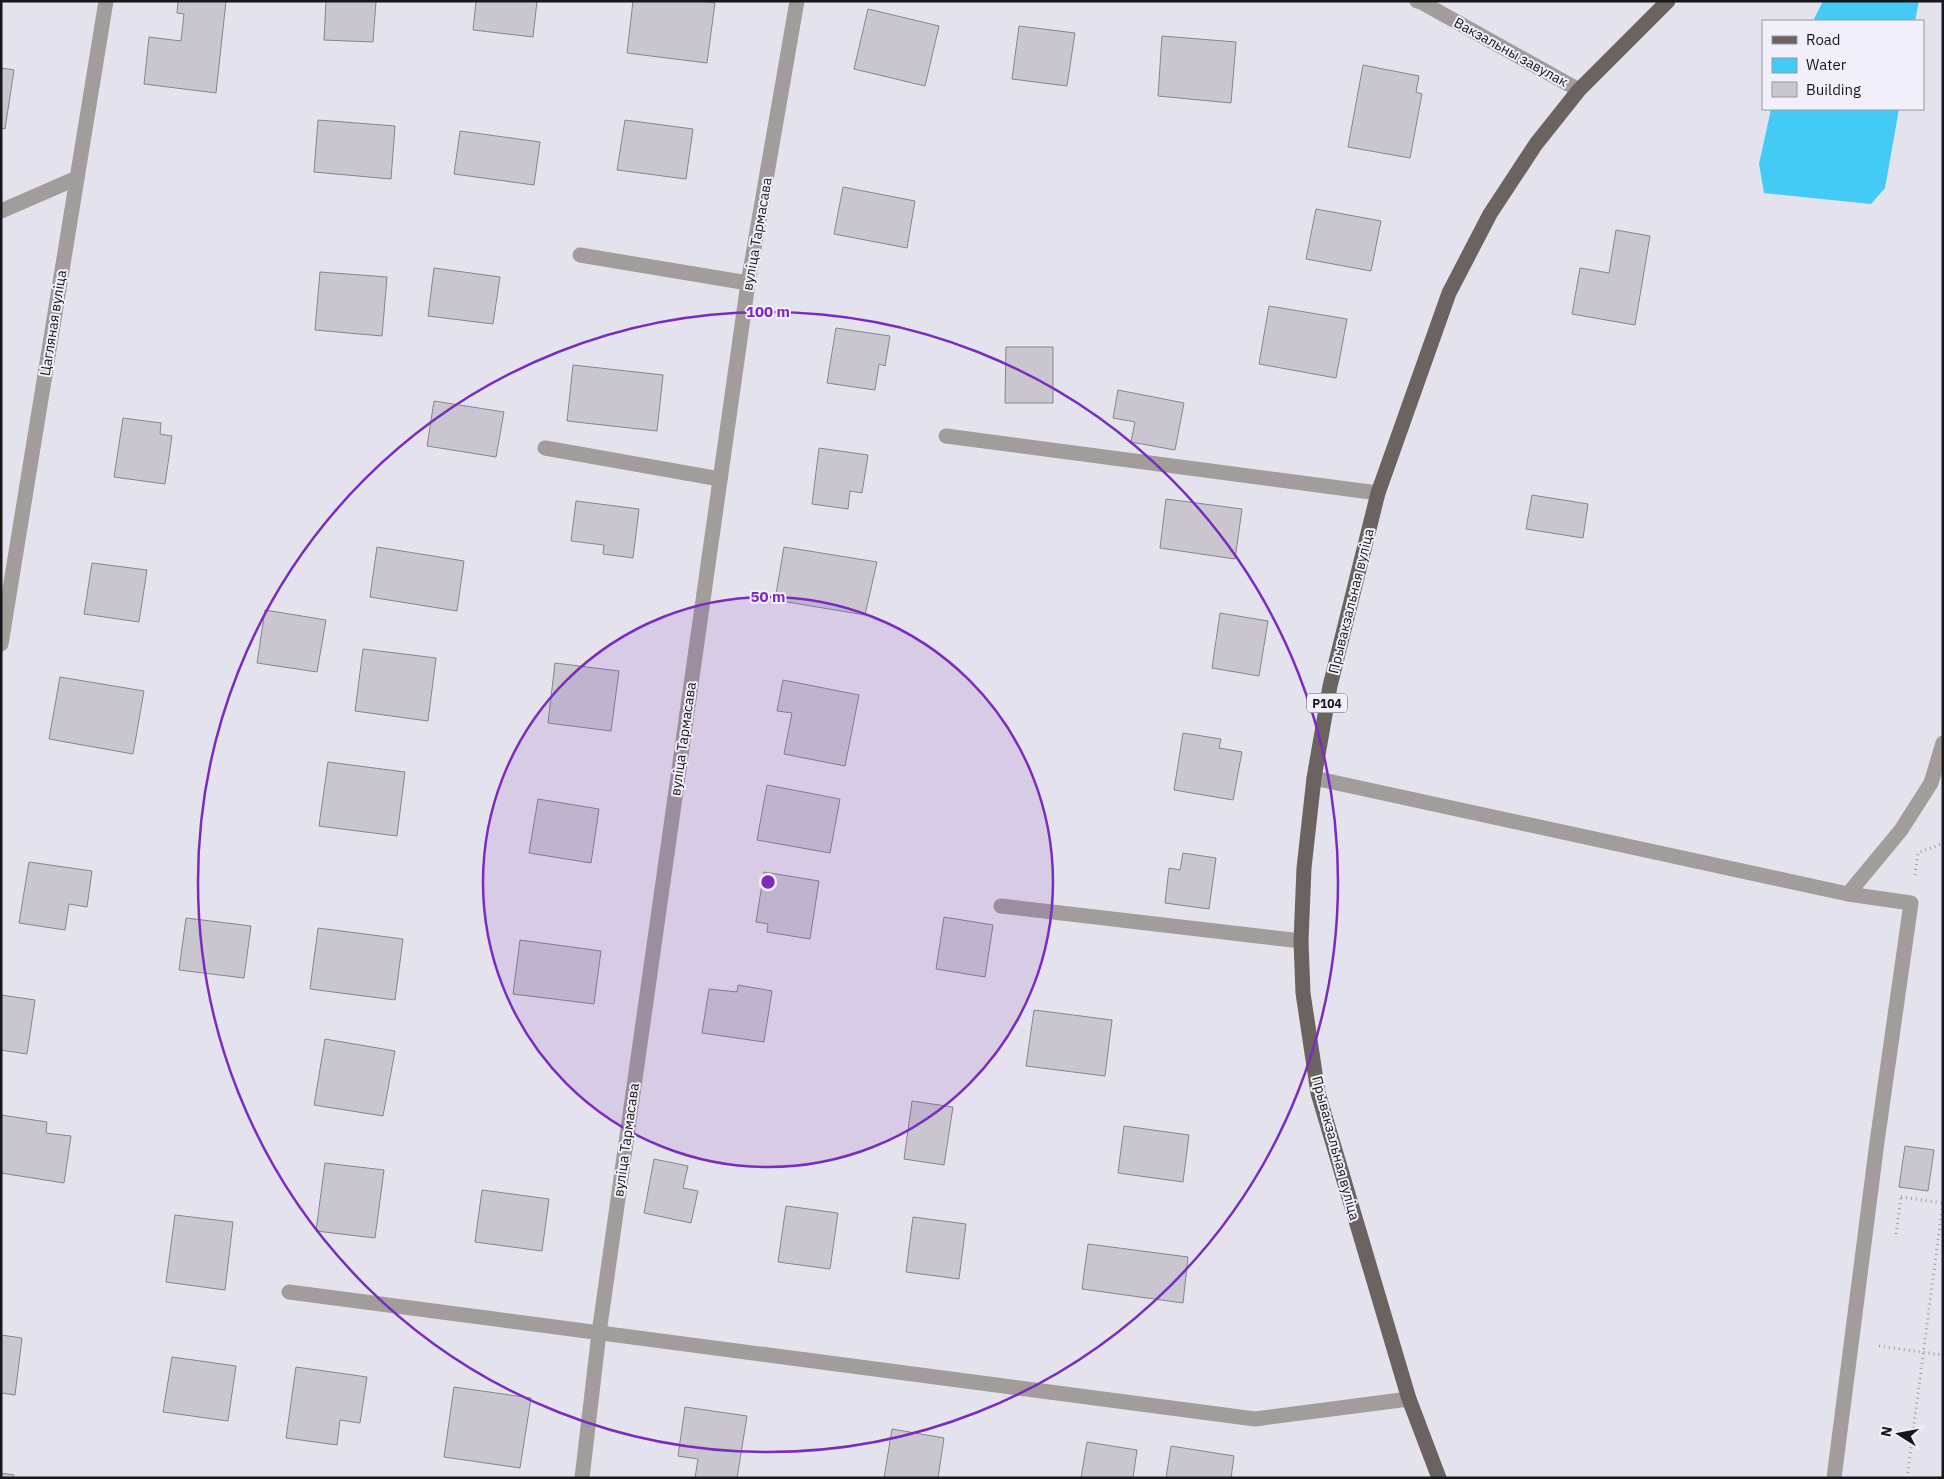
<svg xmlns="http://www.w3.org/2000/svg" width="1944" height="1479" viewBox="0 0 1944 1479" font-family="'IBM Plex Sans',sans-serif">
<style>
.water{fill:#43cbf6}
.building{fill:#c9c6d0;stroke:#86848d}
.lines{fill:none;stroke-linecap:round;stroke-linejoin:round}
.path{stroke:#9f9ea6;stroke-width:3;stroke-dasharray:1 4;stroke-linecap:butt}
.lane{stroke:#a29d9b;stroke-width:15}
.street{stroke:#a29d9b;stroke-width:15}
.primary{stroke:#6b6360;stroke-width:15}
.ring{fill:none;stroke:#7b2cbf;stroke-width:2.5}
.labels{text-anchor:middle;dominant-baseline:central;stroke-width:4;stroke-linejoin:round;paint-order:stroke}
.shield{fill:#f1eff9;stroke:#58585d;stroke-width:1}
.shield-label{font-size:12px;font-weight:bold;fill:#17171a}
.street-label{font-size:14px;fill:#17171a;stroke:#f1eff9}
.centre{fill:#7b2cbf;stroke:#f1eff9;stroke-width:2.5}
.ring-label{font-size:15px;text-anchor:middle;font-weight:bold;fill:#7b2cbf;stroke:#f1eff9;stroke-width:4;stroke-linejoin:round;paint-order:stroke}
</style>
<rect width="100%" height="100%" fill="#e4e2ec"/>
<!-- water -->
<g class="water">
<polygon points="1823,1 1919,1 1915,21 1813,21"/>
<polygon points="1771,109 1899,109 1885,188 1871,204 1764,193 1759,164"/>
</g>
<!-- building -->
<g class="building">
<polygon points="178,1 226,1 216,93 144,84 149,37 181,41 184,14 177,13"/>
<polygon points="326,1 376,1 373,42 324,40"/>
<polygon points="476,1 537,1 533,37 473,30"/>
<polygon points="633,1 699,1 715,3 707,63 627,53"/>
<polygon points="868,9 939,26 925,86 854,69"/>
<polygon points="1019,26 1075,33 1067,86 1012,79"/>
<polygon points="1162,36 1236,42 1231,103 1158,96"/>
<polygon points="1363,65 1419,76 1416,92 1422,94 1410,158 1348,147"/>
<polygon points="1,68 14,70 5,129 1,128"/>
<polygon points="318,120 395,126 391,179 314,172"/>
<polygon points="625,120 693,129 686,179 617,170"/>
<polygon points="460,131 540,142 534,185 454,174"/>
<polygon points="843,187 915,201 907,248 834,234"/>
<polygon points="1316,209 1381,221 1371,271 1306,259"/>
<polygon points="1616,230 1650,236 1635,325 1572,314 1580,268 1609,273"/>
<polygon points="434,268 500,277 493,324 428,316"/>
<polygon points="320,272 387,277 382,336 315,330"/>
<polygon points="1269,306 1347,319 1336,378 1259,364"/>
<polygon points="836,328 890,336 885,366 879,364 875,390 827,383"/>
<polygon points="1006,347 1053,347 1053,403 1005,403"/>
<polygon points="573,365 663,375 657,431 567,421"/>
<polygon points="1118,390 1184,403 1175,450 1131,442 1135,422 1113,418"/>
<polygon points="434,401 504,412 496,457 427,446"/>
<polygon points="123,418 161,423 160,434 172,436 165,484 114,477"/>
<polygon points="819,448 868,455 862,493 850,491 848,509 812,504"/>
<polygon points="1532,495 1588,504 1583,538 1526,529"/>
<polygon points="1166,499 1242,509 1235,559 1160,548"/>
<polygon points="576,501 639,509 633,558 603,554 604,545 571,541"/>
<polygon points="377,547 464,561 457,611 370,597"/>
<polygon points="784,547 877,562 865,615 775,600"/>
<polygon points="92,563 147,570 139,622 84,614"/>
<polygon points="265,610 326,620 317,672 257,663"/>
<polygon points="1220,613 1268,621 1259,676 1212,668"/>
<polygon points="363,649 436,658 428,721 355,711"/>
<polygon points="555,663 619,671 611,731 548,723"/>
<polygon points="60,677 144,691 133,754 49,739"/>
<polygon points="783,680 859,695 845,766 784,754 792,713 777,711"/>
<polygon points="1183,733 1221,739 1219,748 1242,752 1233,800 1174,790"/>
<polygon points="328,762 405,772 397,836 319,826"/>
<polygon points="767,785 840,799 830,853 757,840"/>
<polygon points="538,799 599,809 591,863 529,853"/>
<polygon points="1183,853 1216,858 1209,909 1165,903 1169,868 1180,870"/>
<polygon points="29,862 92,871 87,907 69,904 65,930 19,923"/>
<polygon points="764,872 819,881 810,939 767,932 768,924 756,922"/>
<polygon points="944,917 993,925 985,977 936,969"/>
<polygon points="186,918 251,926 244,978 179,970"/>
<polygon points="318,928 403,939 395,1000 310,989"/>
<polygon points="520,940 601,951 594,1004 513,994"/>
<polygon points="738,985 772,991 764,1042 702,1033 709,989 737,992"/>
<polygon points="1,995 35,1000 27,1054 1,1050"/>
<polygon points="1034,1010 1112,1020 1105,1076 1026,1066"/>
<polygon points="325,1039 395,1051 383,1116 314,1105"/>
<polygon points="912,1101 953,1107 944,1165 904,1159"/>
<polygon points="1,1115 47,1122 46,1133 71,1136 64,1183 1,1173"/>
<polygon points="1124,1126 1189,1135 1183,1182 1118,1173"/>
<polygon points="1905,1146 1934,1150 1928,1191 1899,1187"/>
<polygon points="654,1159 688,1166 683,1188 698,1191 691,1223 644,1213"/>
<polygon points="325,1163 384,1170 375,1238 316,1231"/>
<polygon points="482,1190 549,1199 542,1251 475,1242"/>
<polygon points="786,1206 838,1213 830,1269 778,1262"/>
<polygon points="175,1215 233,1222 225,1290 166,1282"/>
<polygon points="913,1217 966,1224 959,1279 906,1272"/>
<polygon points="1088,1244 1188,1257 1183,1303 1082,1289"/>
<polygon points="1,1335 22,1338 15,1395 1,1393"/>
<polygon points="172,1357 236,1366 228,1421 163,1412"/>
<polygon points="296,1367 367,1377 360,1423 340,1420 337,1445 286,1438"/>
<polygon points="454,1387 531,1398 520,1468 444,1457"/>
<polygon points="685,1407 747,1416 737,1478 695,1478 698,1459 678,1456"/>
<polygon points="892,1429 944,1438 938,1478 884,1478"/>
<polygon points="1087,1442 1137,1450 1133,1478 1081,1478"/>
<polygon points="1171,1446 1234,1456 1231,1478 1166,1478"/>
<polygon points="1,1473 14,1475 13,1478 1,1478"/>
</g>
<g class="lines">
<!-- path -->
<g class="path">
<polyline points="1915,875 1918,853 1943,843"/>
<polyline points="1901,1197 1943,1203"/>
<polyline points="1896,1234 1901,1197"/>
<polyline points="1879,1346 1943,1355"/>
<polyline points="1907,1478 1943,1202"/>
</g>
<!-- lane -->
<g class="lane">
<polyline points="580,255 748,283"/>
<polyline points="946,436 1378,493"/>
<polyline points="545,448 720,479"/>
<polyline points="1314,778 1848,894 1911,903 1877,1142 1834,1478"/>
<polyline points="1848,894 1901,830 1931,783 1943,743"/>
<polyline points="1001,906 1301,941"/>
<polyline points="289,1292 1255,1419 1409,1399"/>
</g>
<!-- street -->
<g class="street">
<polyline points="1417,1 1421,2 1579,90"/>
<polyline points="1,211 77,178"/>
<polyline points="1,644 106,1"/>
<polyline points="582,1478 599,1333 748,283 797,1"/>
</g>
<!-- primary -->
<polyline class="primary" points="1439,1478 1409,1399 1318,1093 1303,993 1301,941 1304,868 1314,778 1330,686 1378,493 1449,293 1490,214 1536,144 1579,90 1668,1"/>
</g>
<!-- distance rings -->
<circle cx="768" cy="882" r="285" fill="#7b2cbf" fill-opacity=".12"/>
<g class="ring">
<circle cx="768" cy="882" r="285"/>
<circle cx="768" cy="882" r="570"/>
</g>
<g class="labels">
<!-- shield labels -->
<rect class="shield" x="1307" y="693.5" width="40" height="19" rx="4"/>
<g class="shield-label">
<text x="1327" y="703">Р104</text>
</g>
<!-- street labels -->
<g class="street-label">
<text transform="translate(1511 52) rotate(29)">Вакзальны завулак</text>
<text transform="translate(757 234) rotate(-80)">вуліца Тармасава</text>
<text transform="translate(53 323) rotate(-81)">Цагляная вуліца</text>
<text transform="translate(1351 601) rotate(-76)">Прывакзальная вуліца</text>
<text transform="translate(683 739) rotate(-82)">вуліца Тармасава</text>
<text transform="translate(626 1140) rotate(-82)">вуліца Тармасава</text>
<text transform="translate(1336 1148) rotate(75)">Прывакзальная вуліца</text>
</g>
</g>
<circle cx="768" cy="882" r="8" class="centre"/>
<g class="ring-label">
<text x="768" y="317">100 m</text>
<text x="768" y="602">50 m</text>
</g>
<!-- border -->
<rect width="1944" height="1479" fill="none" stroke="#17171a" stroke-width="5"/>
<!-- legend -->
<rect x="1762" y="20" width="162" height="90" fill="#f1eff9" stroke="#9a99a0"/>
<rect x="1772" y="36" width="25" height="8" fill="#6b6360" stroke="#9a99a0"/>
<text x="1806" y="45" font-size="15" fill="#17171a">Road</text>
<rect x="1772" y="58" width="25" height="15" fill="#43cbf6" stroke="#9a99a0"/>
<text x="1806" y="70" font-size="15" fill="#17171a">Water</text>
<rect x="1772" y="82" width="25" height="15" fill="#c9c6d0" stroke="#9a99a0"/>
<text x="1806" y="95" font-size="15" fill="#17171a">Building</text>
<!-- north arrow -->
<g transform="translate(1899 1434) rotate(281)" stroke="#f1eff9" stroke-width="4" paint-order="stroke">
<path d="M0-4L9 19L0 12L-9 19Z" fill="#17171a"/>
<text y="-8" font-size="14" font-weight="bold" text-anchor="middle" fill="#17171a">N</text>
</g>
</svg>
